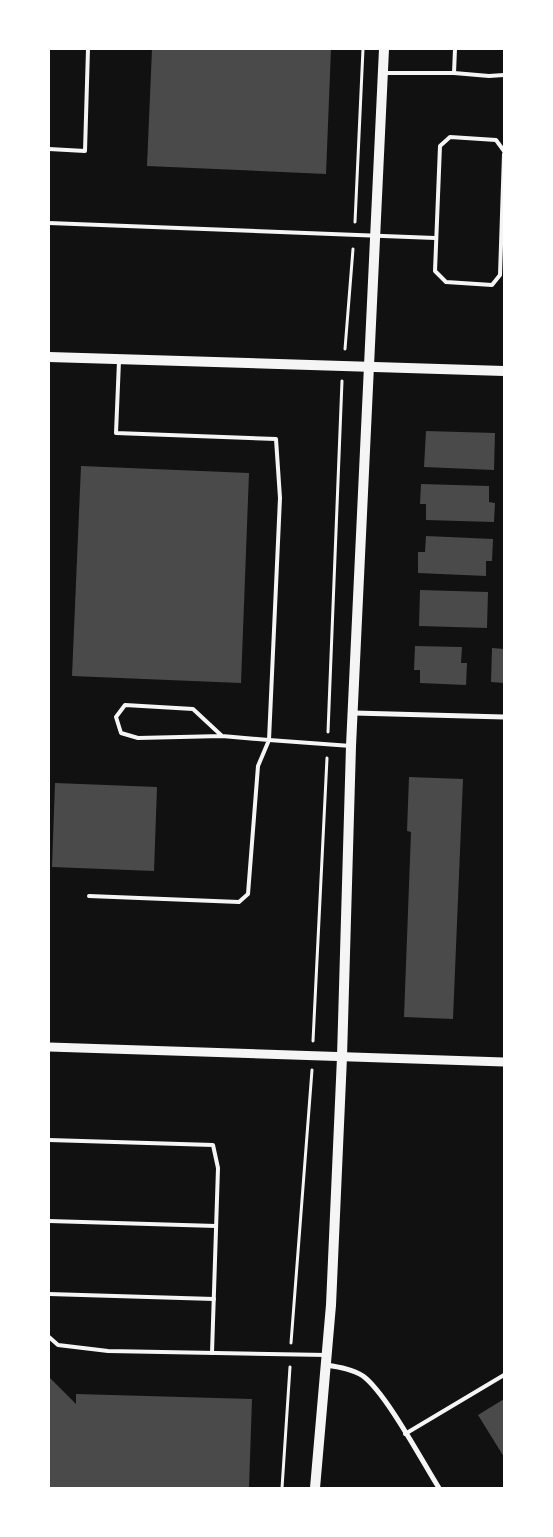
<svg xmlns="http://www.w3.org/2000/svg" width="553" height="1537" viewBox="0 0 553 1537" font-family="'Open Sans',sans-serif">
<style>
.building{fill:#4a4a4a}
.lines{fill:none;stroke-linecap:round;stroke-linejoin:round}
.path{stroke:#f5f5f5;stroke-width:3}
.service{stroke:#f5f5f5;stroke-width:4}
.minor{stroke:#f5f5f5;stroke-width:5}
.tertiary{stroke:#f5f5f5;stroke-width:9}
.secondary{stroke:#f5f5f5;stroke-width:10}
</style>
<rect width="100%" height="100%" fill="#111"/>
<!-- building -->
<g class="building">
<polygon points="152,49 331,49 326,174 147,166"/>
<polygon points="426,431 495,433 494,470 424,467"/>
<polygon points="81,466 249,473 241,683 72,676"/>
<polygon points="421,484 489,486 489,502 495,503 494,522 426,520 426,504 420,504"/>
<polygon points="426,536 493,539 492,561 486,561 486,576 418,573 418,552 425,552"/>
<polygon points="420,590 488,592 487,628 419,626"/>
<polygon points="415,646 462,647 461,663 467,663 466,685 420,683 420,670 414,670"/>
<polygon points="492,648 504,649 504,683 491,682"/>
<polygon points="409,777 463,779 453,1019 404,1017 411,832 407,831"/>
<polygon points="55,783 157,787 154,871 52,867"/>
<polygon points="49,1377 76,1404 76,1394 252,1399 249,1488 49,1488"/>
<polygon points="504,1399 504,1457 478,1415"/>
</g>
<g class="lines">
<!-- path -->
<g class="path">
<polyline points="355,222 363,49"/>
<polyline points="345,349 353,249"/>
<polyline points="328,732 342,381"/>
<polyline points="313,1041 327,758"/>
<polyline points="291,1343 312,1070"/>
<polyline points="282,1488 290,1367"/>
</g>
<!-- service -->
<g class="service">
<polyline points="383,73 454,73 455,49"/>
<polyline points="454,73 489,76 504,75"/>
<polyline points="49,149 85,151 88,49"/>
<polyline points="504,151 496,140 450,137 440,146 435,271 446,282 492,285 500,275 504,154"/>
<polyline points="49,223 435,238"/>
<polyline points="119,361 116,433 276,439 280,498 269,740 351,746"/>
<polyline points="89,896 239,902 248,894 258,766 269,740 222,736 138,738 121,733 116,717 125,705 193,709 222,736"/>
<polyline points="49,1140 213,1145 218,1168 212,1353"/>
<polyline points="49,1221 216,1226"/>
<polyline points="49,1294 214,1299"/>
<polyline points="49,1337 58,1345 108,1351 327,1355"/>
<polyline points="405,1434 504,1375"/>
</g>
<!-- minor -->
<g class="minor">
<polyline points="354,713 504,717"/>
<path d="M326 1365C338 1367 352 1369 363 1376 386 1393 422 1461 439 1488"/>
</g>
<!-- tertiary -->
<polyline class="tertiary" points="49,1047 504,1062"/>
<!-- secondary -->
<g class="secondary">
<polyline points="49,357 504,371"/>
<polyline points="315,1488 331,1305 342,1057 351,746 384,49"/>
</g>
</g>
<!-- border -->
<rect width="553" height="1537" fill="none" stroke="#ffffff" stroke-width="100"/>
</svg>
